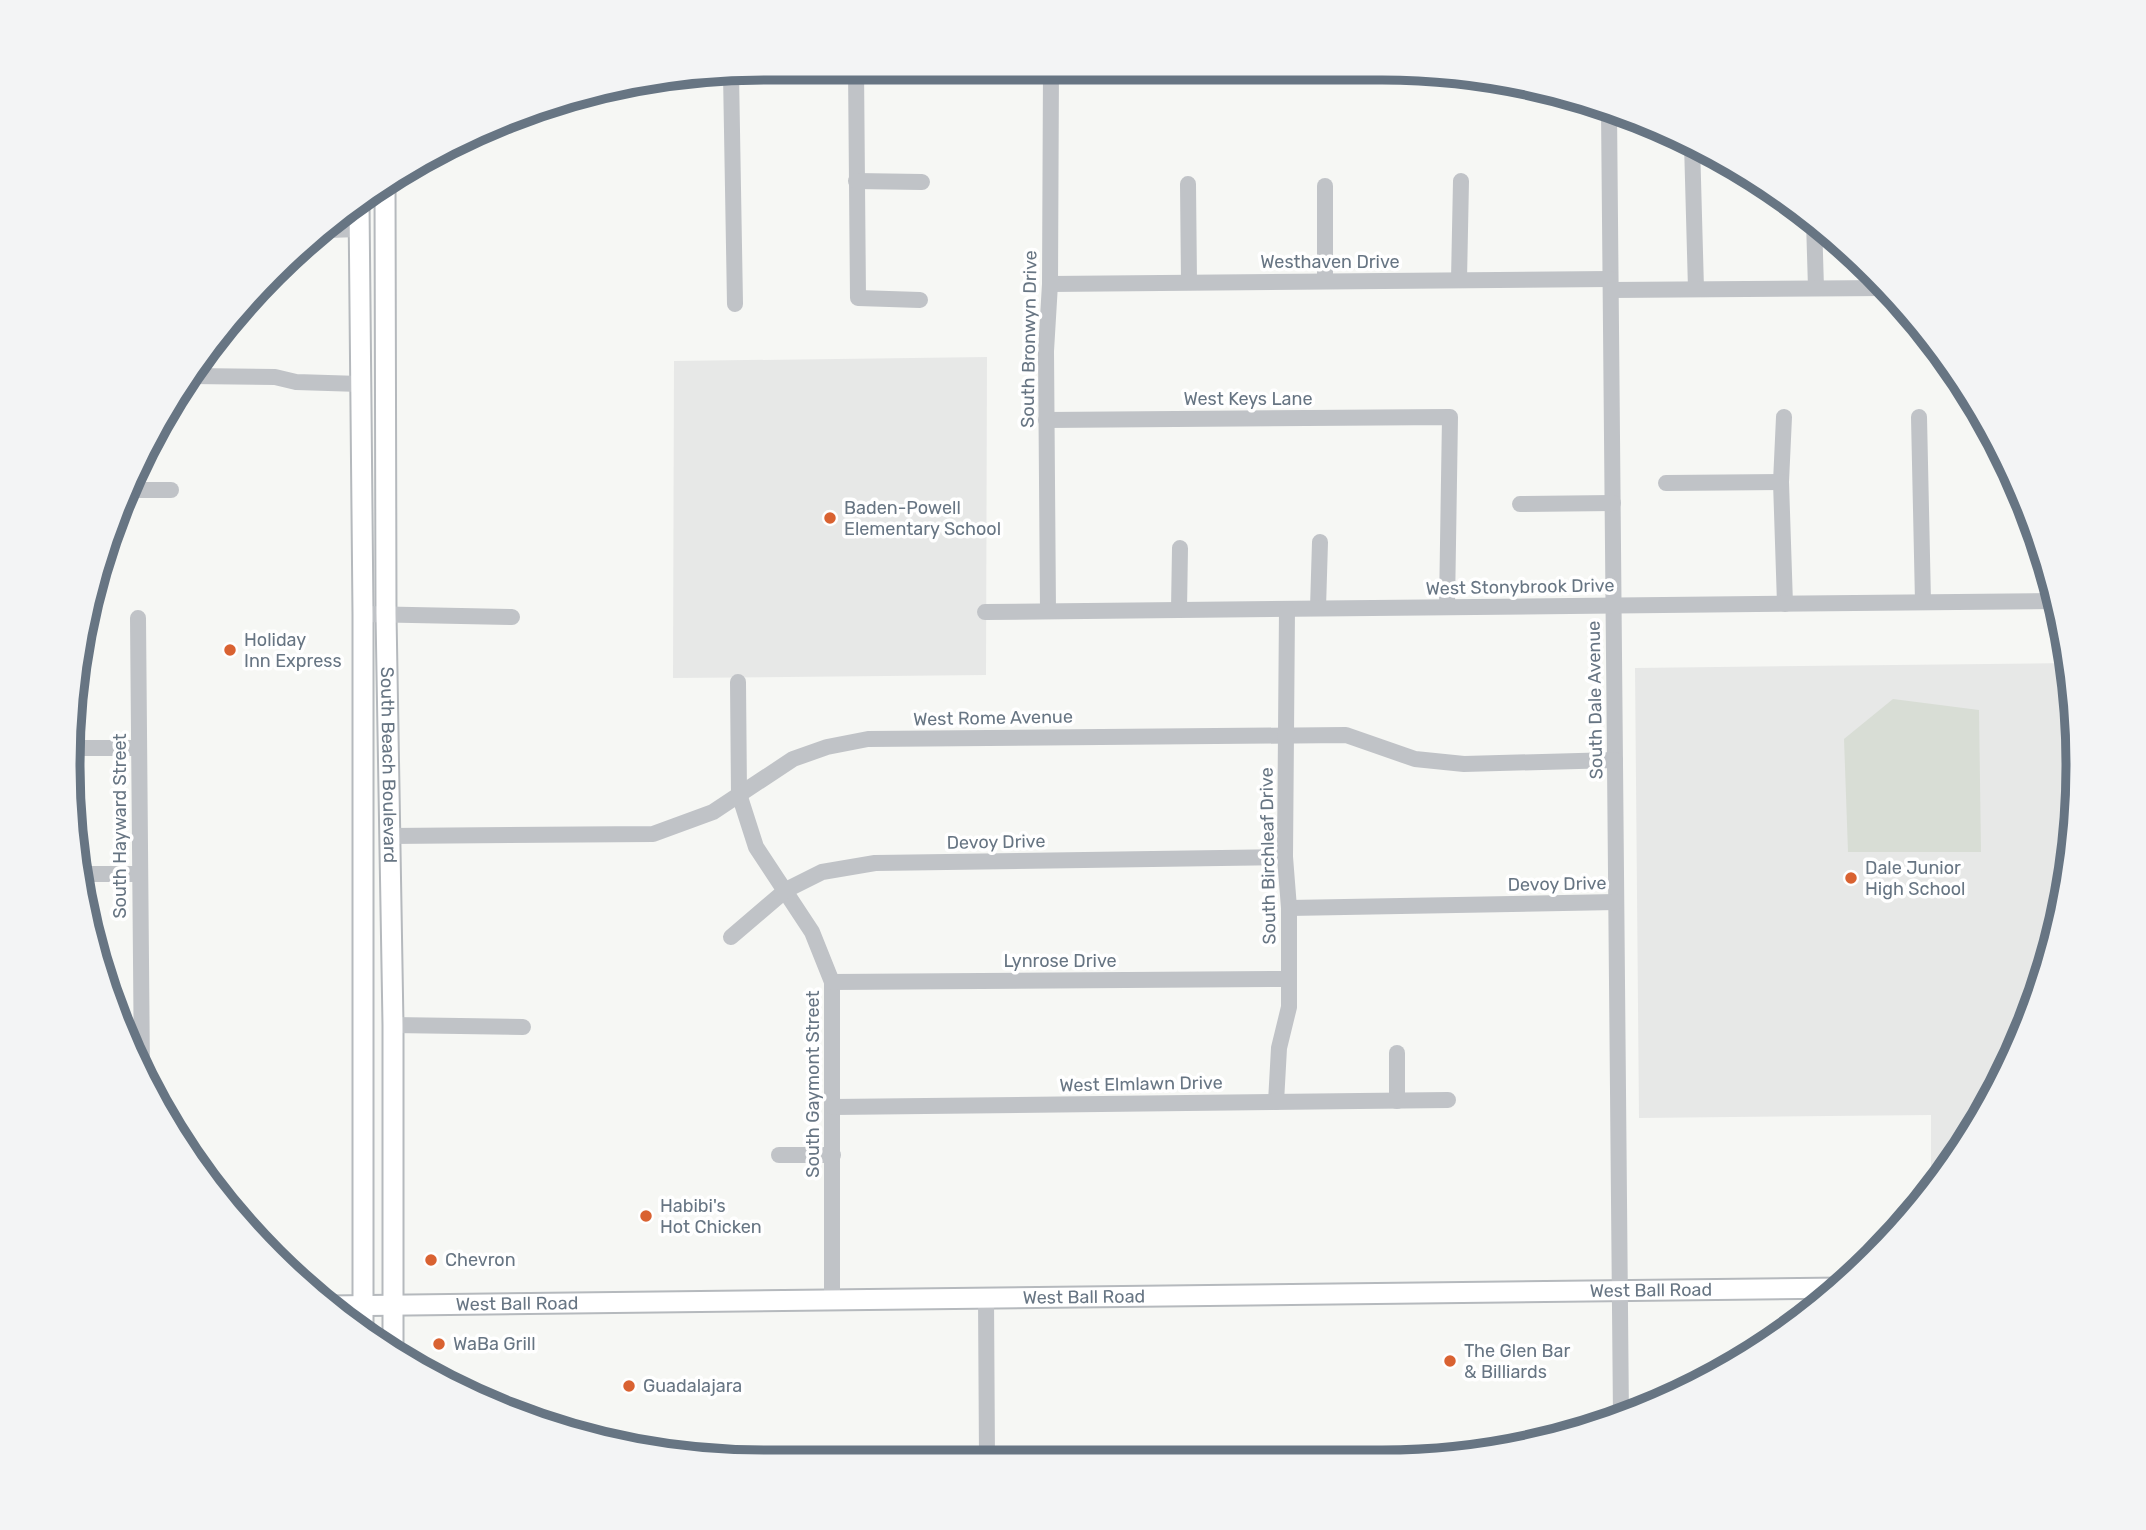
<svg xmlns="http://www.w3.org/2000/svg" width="2146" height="1530" viewBox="0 0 2146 1530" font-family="Rubik,sans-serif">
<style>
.built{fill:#e7e8e7}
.grass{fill:#d8ddd5}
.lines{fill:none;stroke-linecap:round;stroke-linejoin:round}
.major-casing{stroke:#b5b9bd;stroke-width:23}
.minor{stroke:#c0c3c7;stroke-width:16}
.major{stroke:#fff;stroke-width:19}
.poi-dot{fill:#d96231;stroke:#fff;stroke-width:2.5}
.labels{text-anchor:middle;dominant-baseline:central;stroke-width:7;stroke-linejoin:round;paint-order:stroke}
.street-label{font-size:18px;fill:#677583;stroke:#fff}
.poi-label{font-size:18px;fill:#677583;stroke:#fff;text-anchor:start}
.rim{fill:none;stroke:#677583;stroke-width:9}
</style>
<rect width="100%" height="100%" fill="#f6f7f4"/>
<!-- built -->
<g class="built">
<polygon points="987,357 986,675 673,678 674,361"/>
<polygon points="2069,663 2072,674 2076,810 2054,945 2006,1073 1931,1192 1931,1115 1639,1118 1635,668"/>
</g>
<!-- grass -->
<polygon class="grass" points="1893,699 1979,710 1981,852 1848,852 1844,739"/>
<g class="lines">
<defs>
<g id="major">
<path id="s1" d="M385 181 386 614 393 1025V1350"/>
<polyline points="359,203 363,614 363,1332"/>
<path id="s2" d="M328 1306 1841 1288"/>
</g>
</defs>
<!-- major casing -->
<use href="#major" class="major-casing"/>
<!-- minor -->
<g class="minor">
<polyline points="856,68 858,298 920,300"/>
<polyline points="731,73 735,304"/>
<polyline points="1609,110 1621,1418"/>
<polyline points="1692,143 1696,289"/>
<polyline points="856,181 922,182"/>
<polyline points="1188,184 1189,282"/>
<polyline points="1325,186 1325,281"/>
<polyline points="1814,221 1816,288"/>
<polyline points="328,230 359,229"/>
<polyline points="1459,280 1461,181"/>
<polyline points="1050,284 1610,279"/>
<polyline points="1611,290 1886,288"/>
<polyline points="191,376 275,377 296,382 360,384"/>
<polyline points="1784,417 1781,482 1785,604"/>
<polyline points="1919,417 1923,602"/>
<polyline points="1046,420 1450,417 1447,607"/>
<polyline points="1666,483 1781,482"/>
<polyline points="125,490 171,490"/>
<polyline points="1520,504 1613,503"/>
<polyline points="1318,608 1320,542"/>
<polyline points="1179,610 1180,548"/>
<polyline points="1048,611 1046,351 1050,284 1051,68"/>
<polyline points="985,612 2055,601"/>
<polyline points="363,614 512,617"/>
<polyline points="138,618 142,1075"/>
<polyline points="738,682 739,794 756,847 812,932 832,982 832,1299"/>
<polyline points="74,748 139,748"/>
<polyline points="389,836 653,834 713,812 793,759 827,747 868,739 1346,735 1415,759 1464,764 1615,760"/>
<polyline points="78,874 139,874"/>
<polyline points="1289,908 1616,902"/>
<polyline points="731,937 786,890 822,872 875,863 1285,857"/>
<polyline points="832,982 1289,979"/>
<polyline points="393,1025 523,1027"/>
<polyline points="1397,1053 1397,1101"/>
<polyline points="1276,1102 1279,1048 1289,1007 1289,908 1285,857 1287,609"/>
<polyline points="833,1107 1448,1100"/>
<polyline points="779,1155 833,1155"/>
<polyline points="986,1298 987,1459"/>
</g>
<!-- major -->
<use href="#major" class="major"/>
</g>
<!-- markers -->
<g class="poi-dot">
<circle cx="830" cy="518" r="7"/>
<circle cx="230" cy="650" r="7"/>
<circle cx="1851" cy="878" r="7"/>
<circle cx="646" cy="1216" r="7"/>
<circle cx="431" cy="1260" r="7"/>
<circle cx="439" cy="1344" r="7"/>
<circle cx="1450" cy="1361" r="7"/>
<circle cx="629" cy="1386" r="7"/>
</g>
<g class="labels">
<!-- street labels -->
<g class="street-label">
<text x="1330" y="262">Westhaven Drive</text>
<text transform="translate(1029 339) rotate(-89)">South Bronwyn Drive</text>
<text x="1248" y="399">West Keys Lane</text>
<text transform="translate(1520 587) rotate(-1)">West Stonybrook Drive</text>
<text transform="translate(1595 700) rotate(-91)">South Dale Avenue</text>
<text transform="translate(993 718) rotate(-1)">West Rome Avenue</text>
<text stroke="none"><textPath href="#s1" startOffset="584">South Beach Boulevard</textPath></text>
<text transform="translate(120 826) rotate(-90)">South Hayward Street</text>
<text transform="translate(996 842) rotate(-1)">Devoy Drive</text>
<text transform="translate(1268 856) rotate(-91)">South Birchleaf Drive</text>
<text transform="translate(1557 884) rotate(-1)">Devoy Drive</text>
<text x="1060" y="961">Lynrose Drive</text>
<text transform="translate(813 1084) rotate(-90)">South Gaymont Street</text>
<text transform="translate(1141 1084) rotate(-1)">West Elmlawn Drive</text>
<text stroke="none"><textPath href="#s2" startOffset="1323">West Ball Road</textPath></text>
<text stroke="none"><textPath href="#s2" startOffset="756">West Ball Road</textPath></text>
<text stroke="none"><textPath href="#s2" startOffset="189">West Ball Road</textPath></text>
</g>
<!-- poi labels -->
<g class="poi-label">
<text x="844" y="508">Baden-Powell<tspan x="844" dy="21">Elementary School</tspan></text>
<text x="244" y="640">Holiday<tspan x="244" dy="21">Inn Express</tspan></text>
<text x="1865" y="868">Dale Junior<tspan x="1865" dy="21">High School</tspan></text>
<text x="660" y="1206">Habibi's<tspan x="660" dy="21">Hot Chicken</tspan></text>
<text x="445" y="1260">Chevron</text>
<text x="453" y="1344">WaBa Grill</text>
<text x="1464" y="1351">The Glen Bar<tspan x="1464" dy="21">&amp; Billiards</tspan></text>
<text x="643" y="1386">Guadalajara</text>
</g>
</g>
<!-- crop -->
<path d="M0 0H2146V1530H0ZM764 80H1382A684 684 0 0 1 2066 764V766A684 684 0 0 1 1382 1450H764A684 684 0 0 1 80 766V764A684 684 0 0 1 764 80Z" fill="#f3f4f5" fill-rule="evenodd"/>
<path class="rim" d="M764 80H1382A684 684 0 0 1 2066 764V766A684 684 0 0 1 1382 1450H764A684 684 0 0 1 80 766V764A684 684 0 0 1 764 80Z"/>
</svg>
